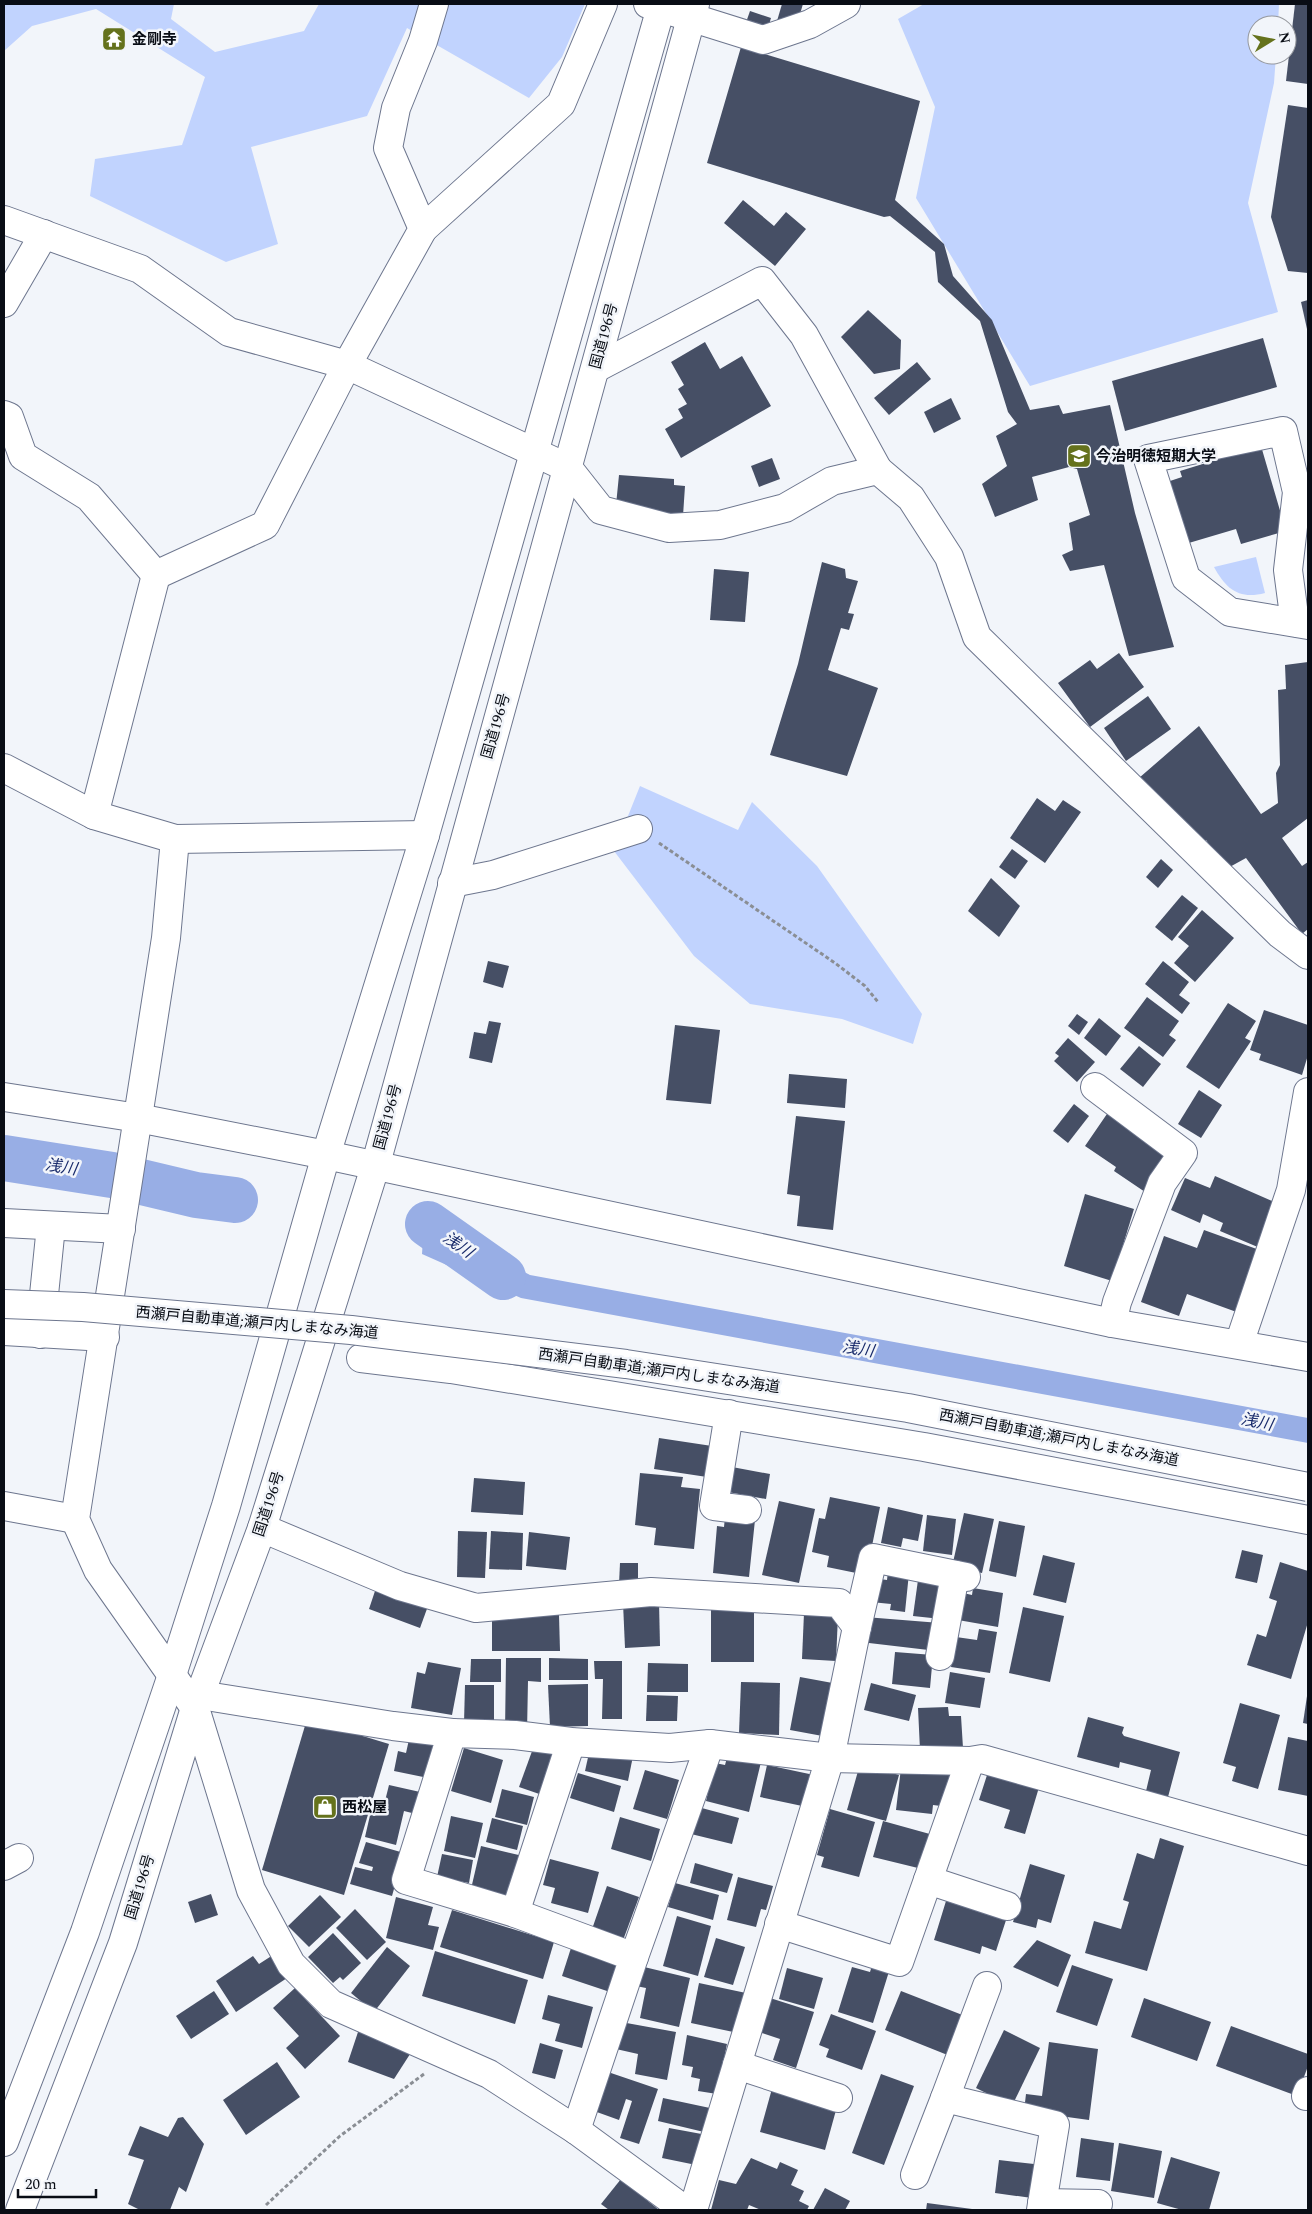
<svg xmlns="http://www.w3.org/2000/svg" width="1312" height="2214" viewBox="0 0 1312 2214" font-family="Spectral,'Noto Sans JP',serif">
<style>
.green{fill:#c1d3fe}
.water{fill:#98aee5}
.lines{fill:none;stroke-linecap:round;stroke-linejoin:round}
.river{stroke:#98aee5;stroke-width:46}
.building{fill:#464f65}
.minor-casing{stroke:#6d768e;stroke-width:30}
.tertiary-casing{stroke:#6d768e;stroke-width:30}
.trunk-casing{stroke:#6d768e;stroke-width:30}
.path{stroke:#8a8e94;stroke-width:3;stroke-dasharray:4 2.5;stroke-linecap:butt}
.minor{stroke:#fff;stroke-width:28}
.tertiary{stroke:#fff;stroke-width:28}
.trunk{stroke:#fff;stroke-width:28}
.motorway-bridge-casing{stroke:#6d768e;stroke-width:30;stroke-linecap:butt}
.motorway-bridge{stroke:#fff;stroke-width:28}
.labels{text-anchor:middle;dominant-baseline:central;stroke-width:5;stroke-linejoin:round;paint-order:stroke}
.poi-label{font-size:15px;font-weight:bold;fill:#090d15;stroke:#f2f5fa;text-anchor:start}
.street-label{font-size:15px;fill:#090d15;stroke:#f2f5fa}
.water-label{font-size:16px;font-style:italic;fill:#192b6b;stroke:#f2f5fa}
</style>
<rect width="100%" height="100%" fill="#f2f5fa"/>
<!-- green -->
<g class="green">
<polygon points="4,4 174,4 171,19 215,52 304,31 319,4 585,4 562,57 529,98 407,28 367,116 251,147 278,244 226,262 90,196 95,159 182,145 205,77 96,9 32,26 4,51"/>
<polygon points="924,4 1279,4 1278,25 1257,25 1257,55 1276,55 1274,83 1248,203 1278,312 1030,386 916,198 935,107 898,19"/>
<path d="M1256 557 1265 593C1239 600 1226 589 1214 567Z"/>
<polygon points="640,786 738,830 752,802 817,866 922,1014 913,1044 842,1019 750,1004 694,956 614,851"/>
</g>
<!-- water -->
<polygon class="water" points="423,1239 472,1242 492,1255 530,1275 1308,1418 1308,1443 521,1298 422,1254"/>
<g class="lines">
<!-- river -->
<g class="river">
<polyline points="4,1158 112,1175 196,1195 235,1200"/>
<polyline points="428,1224 503,1277"/>
</g>
</g>
<!-- building -->
<g class="building">
<polygon points="782,4 803,4 796,27 777,21"/>
<polygon points="1295,4 1308,4 1308,84 1286,81"/>
<polygon points="750,11 771,18 765,38 743,31"/>
<polygon points="741,47 920,101 895,200 944,244 953,276 992,320 1030,410 1059,405 1063,414 1110,405 1135,513 1174,647 1129,656 1104,565 1070,571 1062,555 1073,550 1069,523 1090,515 1077,469 1069,467 1032,477 1038,500 995,517 982,484 1007,466 996,436 1017,424 1008,412 980,321 938,282 935,252 890,216 884,217 707,163"/>
<polygon points="1288,105 1308,108 1308,273 1288,271 1271,217"/>
<polygon points="743,200 774,226 786,212 806,229 775,266 724,223"/>
<polygon points="1308,300 1308,329 1307,329 1301,302"/>
<polygon points="868,310 901,340 900,369 874,374 841,337"/>
<polygon points="1263,338 1277,387 1125,431 1112,381"/>
<polygon points="705,342 720,369 742,356 771,406 681,458 665,429 683,418 678,409 687,404 678,389 684,385 671,362"/>
<polygon points="917,362 931,379 889,415 874,398"/>
<polygon points="951,398 961,419 934,433 924,412"/>
<polygon points="1261,446 1286,531 1241,544 1236,529 1182,545 1164,483 1182,477 1180,471"/>
<polygon points="772,458 780,479 759,487 751,466"/>
<polygon points="619,475 674,479 674,485 685,486 683,516 628,512 616,505"/>
<polygon points="822,562 845,569 846,578 858,581 848,613 854,614 849,630 841,628 828,670 878,688 847,776 770,755 798,664"/>
<polygon points="714,569 749,572 745,622 710,620"/>
<polygon points="1119,653 1144,687 1090,727 1058,683 1090,660 1097,669"/>
<polygon points="1308,662 1308,818 1282,838 1302,866 1308,862 1308,929 1302,934 1246,858 1226,869 1206,840 1196,846 1139,778 1199,726 1261,814 1278,803 1276,773 1280,765 1278,690 1286,689 1285,665"/>
<polygon points="1148,696 1171,729 1126,761 1104,728"/>
<polygon points="1037,798 1055,811 1063,800 1081,812 1045,863 1010,838"/>
<polygon points="1012,849 1028,861 1015,879 999,867"/>
<polygon points="1161,859 1173,870 1158,888 1146,877"/>
<polygon points="991,878 1020,906 999,937 968,911"/>
<polygon points="1182,895 1198,908 1172,941 1155,927"/>
<polygon points="1202,910 1234,938 1195,982 1174,963 1189,946 1178,937"/>
<polygon points="488,961 509,966 503,988 483,982"/>
<polygon points="1163,961 1189,982 1179,995 1190,1003 1182,1014 1145,984"/>
<polygon points="1147,997 1179,1021 1169,1035 1176,1040 1163,1057 1124,1028"/>
<polygon points="1228,1003 1256,1021 1245,1038 1251,1041 1219,1089 1186,1067"/>
<polygon points="1264,1010 1308,1025 1308,1055 1302,1075 1259,1060 1261,1054 1250,1050"/>
<polygon points="1077,1014 1088,1022 1079,1035 1068,1026"/>
<polygon points="1099,1018 1121,1036 1106,1056 1084,1038"/>
<polygon points="489,1021 501,1023 492,1063 469,1058 474,1032 486,1034"/>
<polygon points="675,1025 720,1030 711,1104 666,1100"/>
<polygon points="1068,1038 1095,1062 1077,1082 1054,1061 1059,1056 1055,1053"/>
<polygon points="1139,1046 1161,1064 1143,1087 1120,1069"/>
<polygon points="789,1074 847,1079 845,1108 787,1103"/>
<polygon points="1199,1090 1222,1105 1201,1138 1178,1124"/>
<polygon points="1074,1104 1089,1116 1068,1143 1053,1131"/>
<polygon points="1109,1111 1174,1155 1148,1194 1114,1171 1116,1167 1085,1146"/>
<polygon points="796,1116 845,1121 833,1230 797,1226 800,1196 787,1194"/>
<polygon points="1215,1176 1279,1204 1260,1248 1220,1231 1223,1223 1203,1214 1200,1223 1171,1210 1185,1178 1210,1188"/>
<polygon points="1085,1194 1134,1209 1112,1281 1064,1266"/>
<polygon points="1204,1230 1265,1252 1242,1314 1187,1294 1179,1316 1141,1302 1164,1236 1197,1248"/>
<polygon points="659,1438 712,1446 707,1477 654,1469"/>
<polygon points="732,1467 770,1474 766,1499 728,1492"/>
<polygon points="640,1473 683,1477 681,1487 700,1489 694,1549 654,1545 656,1528 635,1525"/>
<polygon points="474,1478 525,1482 523,1515 471,1512"/>
<polygon points="830,1497 880,1507 866,1575 827,1567 829,1556 812,1552 819,1518 825,1519"/>
<polygon points="779,1501 815,1509 799,1583 762,1575"/>
<polygon points="888,1507 923,1515 918,1541 903,1538 901,1547 881,1543"/>
<polygon points="964,1513 994,1519 982,1573 952,1567"/>
<polygon points="927,1515 956,1519 952,1555 923,1551"/>
<polygon points="725,1517 755,1520 749,1577 713,1573 717,1526 724,1527"/>
<polygon points="999,1521 1025,1526 1016,1577 989,1571"/>
<polygon points="458,1531 487,1532 485,1578 457,1577"/>
<polygon points="491,1531 523,1533 522,1570 489,1569"/>
<polygon points="529,1532 570,1537 566,1570 526,1566"/>
<polygon points="1242,1550 1263,1555 1257,1583 1235,1578"/>
<polygon points="1043,1555 1075,1563 1066,1603 1033,1595"/>
<polygon points="1280,1562 1308,1571 1308,1622 1291,1679 1247,1665 1257,1634 1266,1637 1277,1601 1269,1598"/>
<polygon points="620,1563 638,1563 638,1584 619,1584"/>
<polygon points="888,1571 909,1573 905,1612 890,1610 891,1604 871,1602 873,1578 887,1580"/>
<polygon points="918,1580 946,1584 941,1619 913,1616"/>
<polygon points="376,1588 428,1606 420,1628 369,1609"/>
<polygon points="973,1588 1003,1593 998,1627 958,1620 963,1593 972,1595"/>
<polygon points="659,1602 660,1646 625,1648 623,1603"/>
<polygon points="1023,1607 1064,1616 1050,1682 1009,1673"/>
<rect x="711" y="1608" width="43" height="54"/>
<polygon points="804,1613 838,1615 836,1661 802,1659"/>
<polygon points="492,1615 559,1615 560,1651 492,1651"/>
<polygon points="865,1617 940,1623 937,1651 869,1643"/>
<polygon points="979,1629 997,1632 990,1673 951,1667 956,1637 977,1640"/>
<polygon points="895,1652 933,1655 930,1688 892,1684"/>
<polygon points="506,1658 541,1658 541,1682 528,1681 527,1732 505,1732"/>
<polygon points="549,1658 588,1659 588,1680 549,1680"/>
<polygon points="471,1659 501,1659 501,1682 470,1682"/>
<polygon points="594,1661 622,1661 622,1719 602,1719 603,1679 595,1679"/>
<polygon points="428,1662 461,1668 452,1715 411,1708 417,1672 425,1674"/>
<polygon points="648,1663 688,1664 688,1692 647,1692"/>
<polygon points="950,1672 985,1678 980,1708 945,1703"/>
<polygon points="800,1677 838,1684 828,1737 790,1730"/>
<polygon points="741,1682 780,1683 779,1735 739,1733"/>
<polygon points="871,1683 916,1695 909,1721 864,1710"/>
<polygon points="588,1684 588,1726 550,1727 548,1685"/>
<polygon points="465,1685 494,1685 494,1723 464,1723"/>
<polygon points="647,1695 678,1696 677,1721 646,1721"/>
<polygon points="1307,1696 1308,1696 1308,1724 1303,1723"/>
<polygon points="1240,1703 1280,1715 1258,1789 1232,1781 1236,1767 1223,1763"/>
<polygon points="948,1707 949,1716 961,1716 963,1748 920,1750 918,1708"/>
<polygon points="1088,1717 1124,1727 1122,1733 1124,1736 1180,1752 1168,1797 1146,1791 1151,1770 1120,1762 1119,1768 1077,1757"/>
<polygon points="307,1719 389,1744 344,1895 262,1870"/>
<polygon points="410,1735 441,1742 433,1779 394,1771 398,1751 406,1753"/>
<polygon points="1288,1737 1308,1741 1308,1796 1278,1790"/>
<polygon points="535,1743 563,1753 548,1797 519,1787"/>
<polygon points="464,1748 503,1760 491,1803 451,1791"/>
<polygon points="589,1753 633,1756 628,1781 585,1771"/>
<polygon points="728,1754 761,1762 749,1812 706,1801 715,1763 725,1765"/>
<polygon points="860,1764 899,1775 886,1821 847,1810"/>
<polygon points="767,1765 814,1775 807,1807 760,1797"/>
<polygon points="901,1768 953,1775 949,1807 933,1805 932,1814 896,1810"/>
<polygon points="645,1770 679,1780 667,1819 633,1809"/>
<polygon points="988,1772 1040,1784 1025,1834 1004,1828 1010,1810 979,1800"/>
<polygon points="578,1773 621,1786 614,1812 570,1798"/>
<polygon points="389,1785 429,1794 424,1816 404,1811 396,1845 365,1837 374,1798 385,1801"/>
<polygon points="502,1789 534,1797 527,1825 495,1817"/>
<polygon points="698,1807 739,1818 732,1844 691,1834"/>
<polygon points="830,1809 875,1822 859,1877 821,1867 824,1857 817,1855"/>
<polygon points="451,1816 483,1823 475,1858 444,1851"/>
<polygon points="620,1817 660,1829 651,1861 611,1849"/>
<polygon points="492,1818 523,1826 517,1850 486,1842"/>
<polygon points="883,1821 937,1836 930,1862 920,1859 918,1868 873,1857"/>
<polygon points="1160,1838 1184,1846 1147,1971 1085,1953 1094,1921 1121,1929 1129,1902 1123,1900 1137,1853 1154,1859"/>
<polygon points="366,1842 404,1853 392,1896 350,1884 355,1867 372,1871 373,1867 359,1863"/>
<polygon points="481,1846 523,1856 512,1899 471,1889"/>
<polygon points="442,1854 473,1860 469,1883 437,1877"/>
<polygon points="550,1859 599,1872 588,1913 551,1903 555,1888 543,1885"/>
<polygon points="695,1863 733,1874 727,1893 690,1883"/>
<polygon points="1030,1864 1065,1875 1051,1923 1038,1919 1036,1928 1013,1922"/>
<polygon points="738,1877 773,1886 766,1910 761,1909 756,1927 727,1920"/>
<polygon points="675,1883 719,1895 713,1920 668,1907"/>
<polygon points="607,1886 639,1897 622,1943 591,1932"/>
<polygon points="211,1894 218,1915 195,1923 188,1902"/>
<polygon points="320,1895 341,1917 309,1947 288,1926"/>
<polygon points="396,1897 433,1907 428,1925 439,1927 433,1950 386,1938"/>
<polygon points="946,1901 971,1909 974,1903 1008,1914 996,1951 982,1946 980,1954 934,1940"/>
<polygon points="355,1909 386,1942 367,1960 336,1928"/>
<polygon points="452,1910 554,1942 543,1979 440,1947"/>
<polygon points="677,1916 711,1926 698,1976 663,1966"/>
<polygon points="333,1933 361,1963 343,1980 340,1977 333,1983 308,1957"/>
<polygon points="716,1938 745,1947 733,1985 704,1977"/>
<polygon points="1037,1940 1071,1955 1058,1987 1013,1967"/>
<polygon points="387,1947 410,1966 374,2012 351,1993"/>
<polygon points="571,1948 622,1965 613,1993 562,1976"/>
<polygon points="435,1951 528,1980 515,2024 422,1996"/>
<polygon points="273,1955 287,1978 236,2012 216,1981 253,1956 259,1964"/>
<polygon points="874,1959 891,1965 873,2023 838,2012 852,1967 870,1972"/>
<polygon points="1072,1965 1113,1979 1097,2026 1056,2012"/>
<polygon points="640,1966 690,1978 679,2027 640,2018 646,1988 636,1986"/>
<polygon points="787,1968 823,1978 814,2009 779,1999"/>
<polygon points="699,1983 746,1993 738,2033 691,2023"/>
<polygon points="295,1988 340,2036 305,2069 286,2048 299,2036 273,2008"/>
<polygon points="214,1991 229,2014 191,2039 176,2016"/>
<polygon points="901,1991 965,2016 950,2056 885,2030"/>
<polygon points="548,1995 593,2007 582,2048 555,2041 560,2024 542,2019"/>
<polygon points="770,1998 814,2012 796,2068 773,2060 780,2039 759,2032"/>
<polygon points="1144,1998 1211,2022 1197,2061 1131,2037"/>
<polygon points="831,2014 876,2031 862,2070 826,2057 829,2049 819,2045"/>
<polygon points="621,2022 676,2032 667,2080 635,2074 638,2054 616,2049"/>
<polygon points="1231,2026 1308,2054 1308,2066 1297,2096 1216,2066"/>
<polygon points="359,2029 412,2051 394,2079 348,2062"/>
<polygon points="1004,2030 1040,2048 1012,2106 976,2088"/>
<polygon points="687,2035 727,2044 717,2094 698,2091 700,2079 691,2077 693,2067 682,2065"/>
<polygon points="1049,2042 1098,2049 1089,2120 1024,2111 1026,2094 1042,2096"/>
<polygon points="540,2043 563,2050 555,2079 532,2073"/>
<polygon points="277,2062 300,2097 246,2135 223,2100"/>
<polygon points="608,2072 658,2089 639,2144 620,2138 632,2101 626,2099 619,2120 594,2111"/>
<polygon points="881,2074 914,2086 884,2165 852,2153"/>
<polygon points="773,2085 838,2103 825,2150 760,2132"/>
<polygon points="663,2098 710,2108 704,2132 658,2121"/>
<polygon points="183,2117 204,2144 186,2192 179,2187 170,2210 140,2210 128,2204 144,2160 128,2155 140,2126 168,2137 178,2118"/>
<polygon points="669,2128 707,2135 701,2166 662,2158"/>
<polygon points="1081,2138 1114,2143 1110,2181 1076,2177"/>
<polygon points="1119,2143 1162,2151 1154,2198 1111,2191"/>
<polygon points="1171,2157 1220,2172 1209,2210 1182,2210 1157,2203"/>
<polygon points="751,2158 777,2169 780,2162 798,2170 791,2185 804,2191 799,2201 809,2206 807,2210 761,2210 749,2205 747,2210 711,2210 719,2180 736,2184"/>
<polygon points="999,2160 1043,2165 1039,2199 995,2193"/>
<polygon points="621,2179 659,2210 609,2210 601,2204"/>
<polygon points="825,2188 850,2201 845,2210 813,2210"/>
<polygon points="927,2203 972,2209 972,2210 926,2210"/>
</g>
<g class="lines">
<defs>
<g id="minor">
<polyline points="648,4 763,40 810,24 846,4"/>
<polyline points="4,220 140,269 229,332 347,365 568,468 601,510 669,528 720,525 785,508 832,481 878,470 911,498 949,557 977,637 1280,934 1308,955"/>
<polyline points="423,229 561,104 603,4"/>
<polyline points="4,303 44,234"/>
<polyline points="596,368 762,281 804,335 878,470"/>
<polyline points="4,415 9,417 23,456 89,497 156,575"/>
<polyline points="156,575 265,525 347,365 423,229 388,148 396,108 423,41 434,4"/>
<polyline points="1295,623 1288,570 1297,492 1283,431 1148,459 1186,578 1230,612 1308,625"/>
<polyline points="4,768 94,815 175,839 166,938 75,1519 98,1570 195,1708 251,1890 291,1964 331,2004 489,2074 576,2130 685,2210"/>
<polyline points="94,815 156,575"/>
<polyline points="175,839 425,835"/>
<polyline points="452,883 493,875 638,829"/>
<polyline points="1095,1087 1183,1153 1162,1183 1117,1302 1112,1323"/>
<polyline points="4,1223 121,1229"/>
<polyline points="4,1331 105,1337"/>
<polyline points="40,1334 51,1226"/>
<polyline points="1239,1344 1291,1190 1308,1092"/>
<polyline points="361,1358 451,1369 924,1447 1308,1520"/>
<polyline points="729,1414 714,1506 747,1510"/>
<polyline points="4,1506 75,1519"/>
<polyline points="262,1528 400,1586 476,1608 651,1592 839,1603 857,1627 830,1758 693,2210"/>
<polyline points="857,1627 873,1558 966,1577"/>
<polyline points="940,1656 955,1575"/>
<polyline points="200,1695 393,1726 452,1733"/>
<polyline points="4,1866 19,1858"/>
<polyline points="928,1880 1007,1906"/>
<polyline points="515,1913 571,1742"/>
<polyline points="779,1924 899,1962 970,1761"/>
<polyline points="634,1957 710,1744"/>
<polyline points="987,1986 945,2098 1055,2125 1041,2210"/>
<polyline points="737,2065 838,2098"/>
<polyline points="1306,2096 1308,2091"/>
<polyline points="576,2130 634,1957 515,1913 406,1880 452,1733 515,1735 571,1742 670,1748 710,1744 830,1758 970,1761 982,1759 1308,1851"/>
<polyline points="915,2175 945,2098"/>
<polyline points="1042,2203 1098,2204"/>
</g>
<polyline id="tertiary" points="4,1097 138,1118 326,1155 1112,1323 1308,1357"/>
<g id="trunk">
<polyline points="4,2142 85,1932 172,1675 226,1506 326,1155 425,835 662,4"/>
<polyline points="20,2210 123,1943 195,1708 262,1528 375,1167 695,4"/>
</g>
</defs>
<!-- minor casing -->
<use href="#minor" class="minor-casing"/>
<!-- tertiary casing -->
<use href="#tertiary" class="tertiary-casing"/>
<!-- trunk casing -->
<use href="#trunk" class="trunk-casing"/>
<!-- path -->
<g class="path">
<polyline points="659,843 835,963 865,986 878,1002"/>
<polyline points="266,2205 340,2136 424,2074"/>
</g>
<!-- minor -->
<use href="#minor" class="minor"/>
<!-- tertiary -->
<use href="#tertiary" class="tertiary"/>
<!-- trunk -->
<use href="#trunk" class="trunk"/>
<defs>
<polyline id="motorway-bridge" points="4,1304 83,1307 351,1330 626,1364 908,1408 1308,1487"/>
</defs>
<!-- motorway-bridge casing -->
<use href="#motorway-bridge" class="motorway-bridge-casing"/>
<!-- motorway-bridge -->
<use href="#motorway-bridge" class="motorway-bridge"/>
</g>
<!-- icons -->
<defs>
<symbol id="temple-square" viewBox="-11 -11 22 22"><rect x="-9" y="-9" width="18" height="18" rx="4" fill="#65721c" stroke="#f2f5fa"/><path d="M0-6L5-2H3V0L6.5 2.5H4V6H1.5V3h-3V6H-4V2.5H-6.5L-3 0V-2H-5Z" fill="#fff"/></symbol>
<symbol id="university-square" viewBox="-11 -11 22 22"><rect x="-9" y="-9" width="18" height="18" rx="4" fill="#65721c" stroke="#f2f5fa"/><path d="M0-5L7-2L0 1L-7-2ZM-4 1L0 2.5L4 1V4Q0 6-4 4Z" fill="#fff"/></symbol>
<symbol id="shop-square" viewBox="-11 -11 22 22"><rect x="-9" y="-9" width="18" height="18" rx="4" fill="#65721c" stroke="#f2f5fa"/><path d="M-5-2.5h2.3a2.7 3.5 0 0 1 5.4 0H5L5.5 6h-11ZM-1.5-2.5h3a1.5 2.3 0 0 0-3 0Z" fill="#fff"/></symbol>
</defs>
<g fill-rule="evenodd">
<use href="#temple-square" x="100" y="25" width="28" height="28"/>
<use href="#university-square" x="1065" y="442" width="28" height="28"/>
<use href="#shop-square" x="311" y="1793" width="28" height="28"/>
</g>
<g class="labels">
<!-- poi labels -->
<g class="poi-label">
<text x="132" y="39">金剛寺</text>
<text x="1096" y="456">今治明徳短期大学</text>
<text x="342" y="1807">西松屋</text>
</g>
<!-- street labels -->
<g class="street-label">
<text transform="translate(604 336) rotate(-75)">国道196号</text>
<text transform="translate(496 726) rotate(-74)">国道196号</text>
<text transform="translate(388 1117) rotate(-75)">国道196号</text>
<text transform="translate(257 1323) rotate(5)">西瀬戸自動車道;瀬戸内しまなみ海道</text>
<text transform="translate(659 1371) rotate(8)">西瀬戸自動車道;瀬戸内しまなみ海道</text>
<text transform="translate(1059 1438) rotate(11)">西瀬戸自動車道;瀬戸内しまなみ海道</text>
<text transform="translate(269 1504) rotate(-72)">国道196号</text>
<text transform="translate(140 1887) rotate(-73)">国道196号</text>
</g>
<!-- water labels -->
<g class="water-label">
<text transform="translate(61 1167) rotate(9)">浅川</text>
<text transform="translate(458 1245) rotate(35)">浅川</text>
<text transform="translate(858 1349) rotate(9)">浅川</text>
<text transform="translate(1257 1422) rotate(11)">浅川</text>
</g>
</g>
<!-- border -->
<rect width="1312" height="2214" fill="none" stroke="#090d15" stroke-width="10"/>
<!-- north arrow -->
<g transform="translate(1272 40) rotate(80)"><circle r="24" fill="#f2f5fa" stroke="#95989e"/>
<path d="M0-4L9 19L0 12L-9 19Z" fill="#65721c"/>
<text y="-8" font-size="14" font-weight="bold" text-anchor="middle" fill="#090d15">N</text>
</g>
<!-- scale -->
<path d="M18 2189v8h78v-8" fill="none" stroke="#090d15" stroke-width="2.5"/>
<text x="25" y="2189" font-size="15" fill="#090d15" stroke="#f2f5fa" stroke-width="4" paint-order="stroke">20 m</text>
</svg>
